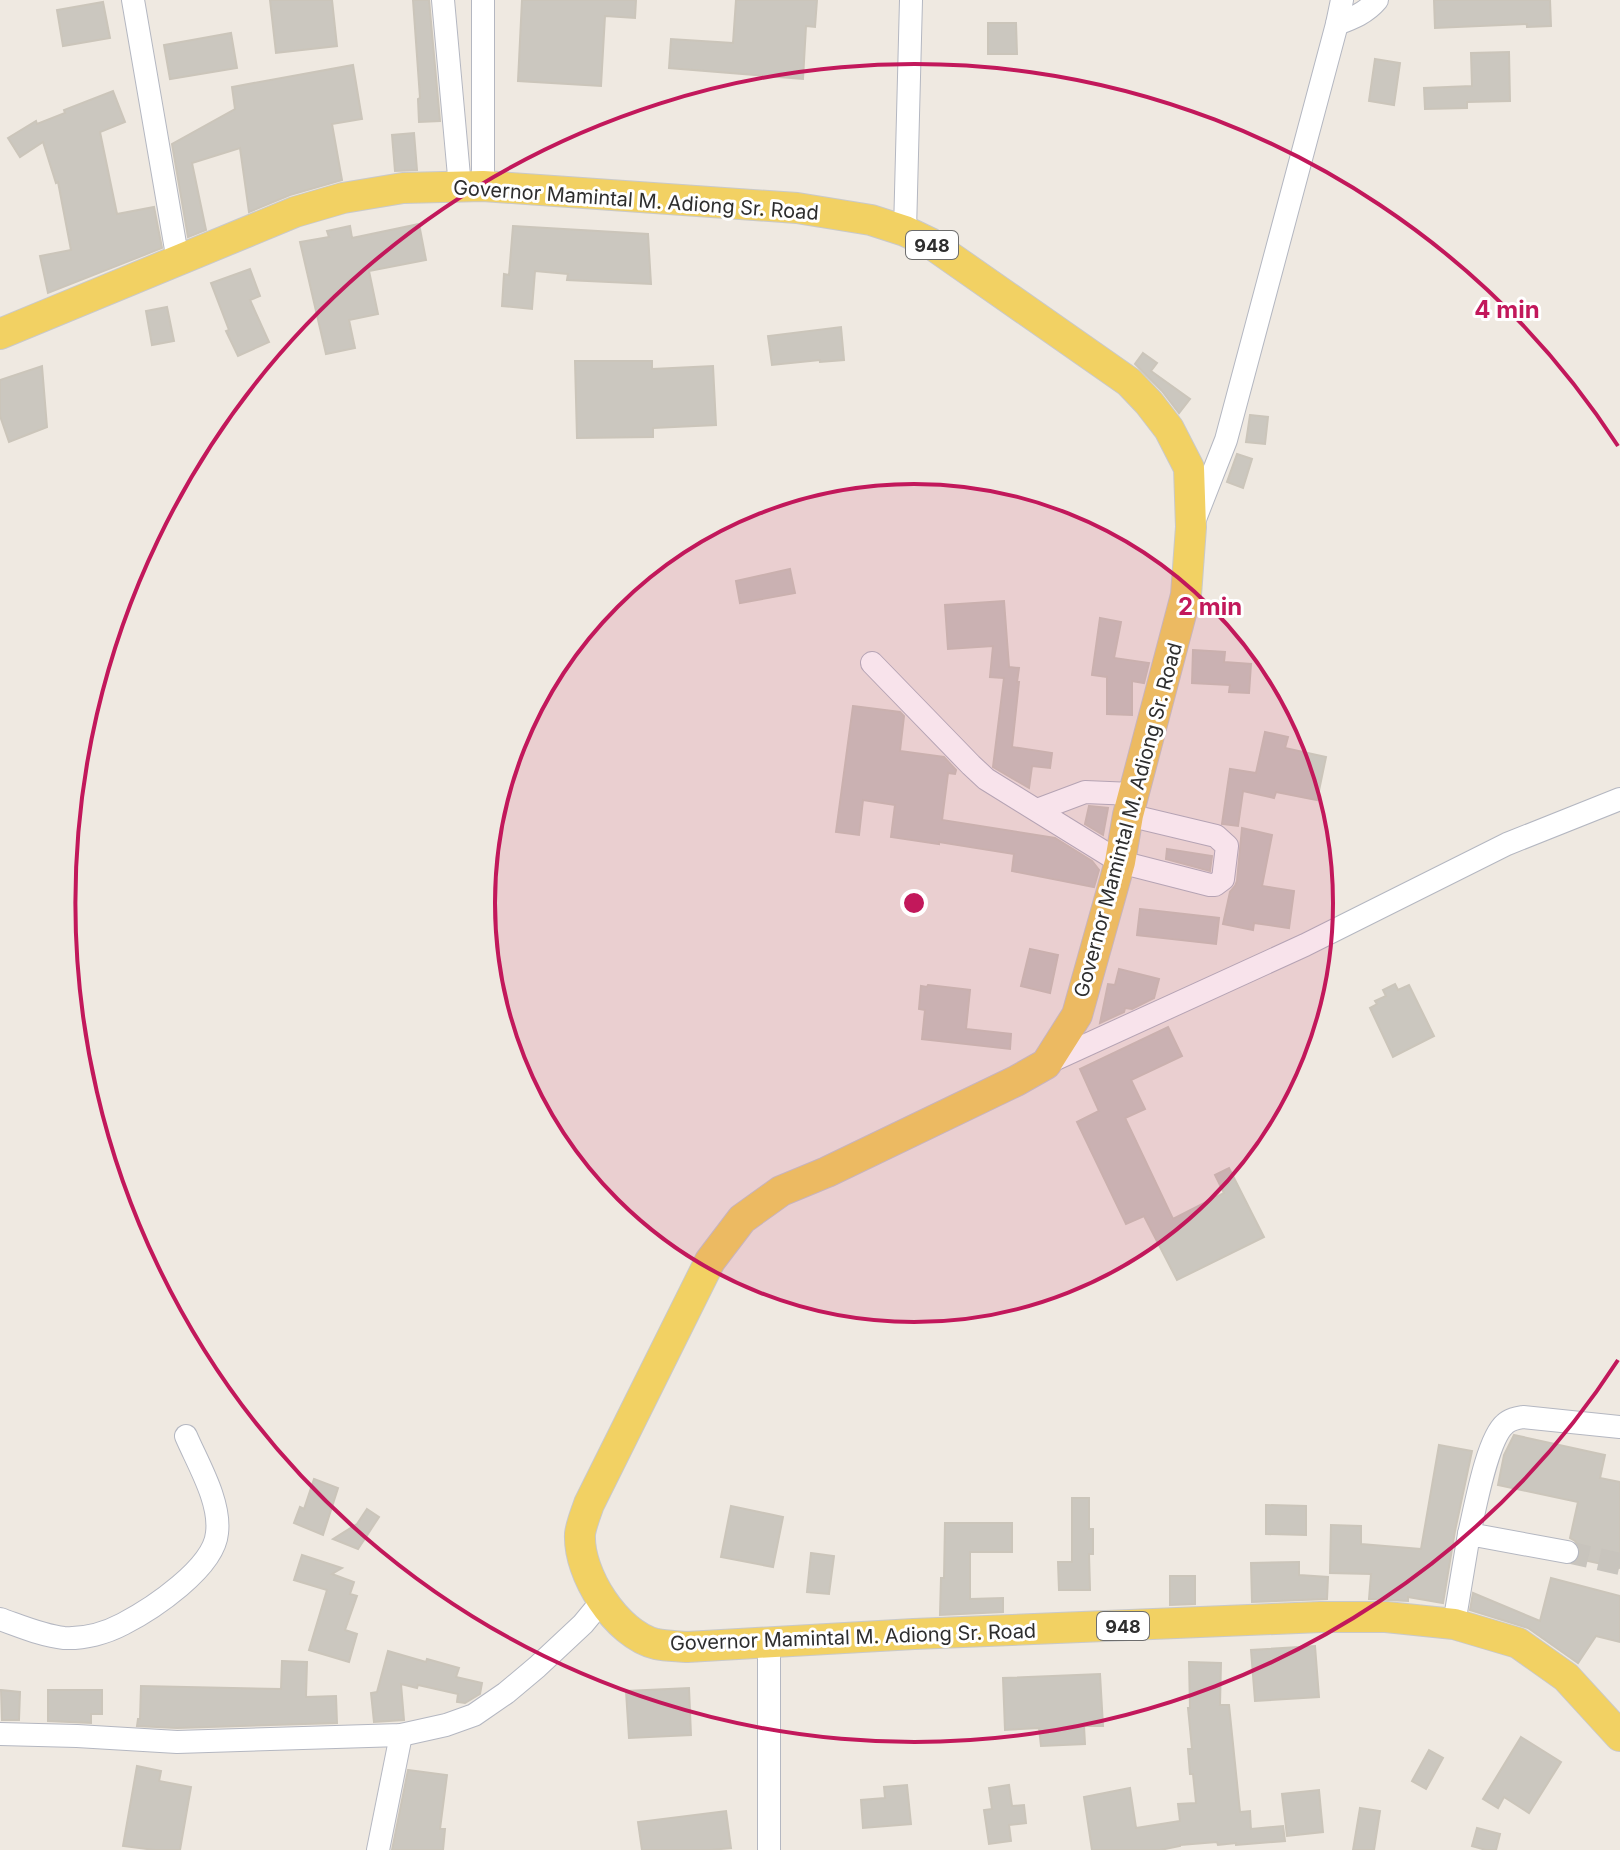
<svg xmlns="http://www.w3.org/2000/svg" width="1620" height="1850" viewBox="0 0 1620 1850" font-family="Inter,sans-serif">
<style>
.building{fill:#cbc7bf;stroke:#cbc5ba;stroke-width:2}
.lines{fill:none;stroke-linecap:round;stroke-linejoin:round}
.minor-tunnel{stroke:#c8c4bd;stroke-width:22;stroke-dasharray:22 11;stroke-linecap:butt}
.minor-casing{stroke:#b4b7c1;stroke-width:24}
.major-casing{stroke:#c9c9c9;stroke-width:32}
.minor{stroke:#fff;stroke-width:22}
.major{stroke:#f2d163;stroke-width:30}
.ring{fill:none;stroke:#c2185b;stroke-width:4}
.labels{text-anchor:middle;dominant-baseline:central;stroke-width:6;stroke-linejoin:round;paint-order:stroke}
.shield{fill:#fff;stroke:#6d6d6d;stroke-width:2}
.shield-label{font-size:18px;font-weight:bold;fill:#2e2e2e}
.street-label{font-size:20px;fill:#2e2e2e;stroke:#fff}
.centre{fill:#c2185b;stroke:#fff;stroke-width:4}
.ring-label{font-size:24px;text-anchor:middle;font-weight:bold;fill:#c2185b;stroke:#fff;stroke-width:6;stroke-linejoin:round;paint-order:stroke}
</style>
<rect width="100%" height="100%" fill="#efe9e1"/>
<!-- building -->
<g class="building">
<polygon points="270,0 332,0 337,46 276,53"/>
<polygon points="413,0 429,0 440,121 419,122 418,99 420,98"/>
<polygon points="522,0 636,0 635,18 605,16 601,86 518,81"/>
<polygon points="736,0 817,0 815,27 806,26 803,79 669,68 671,39 733,43"/>
<polygon points="1434,0 1550,0 1551,26 1527,27 1527,24 1435,28"/>
<polygon points="103,2 110,38 63,46 57,10"/>
<polygon points="988,23 1016,23 1017,54 988,54"/>
<polygon points="231,33 237,68 170,79 164,45"/>
<polygon points="1509,52 1510,101 1467,102 1467,108 1425,109 1424,88 1472,86 1471,53"/>
<polygon points="1375,59 1400,63 1394,105 1369,101"/>
<polygon points="353,65 362,119 332,124 342,180 290,195 249,212 240,148 192,163 206,230 188,237 172,144 235,109 232,87"/>
<polygon points="113,91 125,122 100,132 117,214 154,207 162,248 48,293 40,256 71,250 58,182 56,183 43,142 20,157 8,138 36,121 37,124 65,113 64,110"/>
<polygon points="414,133 417,170 395,171 392,135"/>
<polygon points="419,224 426,260 369,271 378,314 349,320 355,348 326,354 300,242 329,237 327,231 350,226 352,238"/>
<polygon points="513,226 648,234 651,284 567,280 568,274 535,271 532,309 502,306 504,274 509,275"/>
<polygon points="250,269 260,296 250,300 269,342 238,356 226,331 229,330 211,283"/>
<polygon points="167,307 174,341 152,345 146,311"/>
<polygon points="841,327 844,360 820,362 820,360 772,365 768,336"/>
<polygon points="1143,353 1157,363 1151,371 1190,399 1179,413 1162,391 1135,364"/>
<polygon points="575,361 652,361 652,369 713,366 716,425 653,428 653,437 577,438"/>
<polygon points="42,366 47,427 9,442 0,416 0,380"/>
<polygon points="1250,415 1268,417 1265,444 1246,442"/>
<polygon points="1237,454 1252,459 1243,488 1227,482"/>
<polygon points="790,569 795,593 740,603 736,581"/>
<polygon points="1004,601 1009,667 1019,668 1017,682 1019,682 1012,747 1052,753 1050,768 1032,766 1029,788 993,767 1004,678 990,677 993,646 948,649 945,605"/>
<polygon points="1100,618 1121,622 1114,658 1149,663 1144,683 1132,681 1132,715 1107,714 1107,677 1092,675"/>
<polygon points="1193,650 1225,652 1224,662 1251,664 1249,693 1229,692 1230,685 1192,683"/>
<polygon points="853,706 900,712 904,716 900,751 944,757 956,770 955,774 948,773 942,820 1055,838 1092,861 1099,870 1094,887 1012,871 1014,854 939,842 939,844 891,837 895,805 863,800 859,835 836,832"/>
<polygon points="1265,732 1288,737 1285,748 1326,757 1317,800 1276,792 1274,798 1243,791 1238,826 1222,824 1230,769 1256,773"/>
<polygon points="1089,806 1108,808 1103,835 1085,824"/>
<polygon points="1242,828 1272,835 1262,886 1294,891 1289,928 1254,923 1253,930 1223,924 1230,892 1235,886 1237,881"/>
<polygon points="1167,849 1212,856 1210,871 1166,859"/>
<polygon points="1140,909 1219,918 1216,944 1137,935"/>
<polygon points="1030,949 1058,955 1050,993 1021,986"/>
<polygon points="1119,969 1159,979 1154,998 1132,1009 1125,1008 1124,1012 1100,1023 1108,984 1115,985"/>
<polygon points="1395,984 1398,990 1409,985 1434,1036 1393,1057 1370,1008 1377,1004 1375,1001 1386,996 1383,990"/>
<polygon points="928,985 970,990 966,1029 1011,1034 1010,1049 922,1039 925,1010 919,1009 921,986 927,987"/>
<polygon points="1168,1027 1182,1056 1131,1080 1145,1109 1125,1118 1173,1219 1224,1193 1215,1175 1229,1168 1264,1237 1177,1280 1144,1216 1126,1224 1077,1122 1099,1111 1080,1069"/>
<polygon points="1514,1435 1605,1455 1600,1478 1620,1482 1620,1568 1579,1559 1581,1554 1580,1547 1575,1541 1570,1538 1578,1502 1498,1485 1504,1455"/>
<polygon points="1439,1445 1472,1451 1455,1531 1443,1603 1408,1597 1408,1601 1369,1599 1371,1574 1330,1573 1331,1525 1361,1526 1361,1544 1421,1549"/>
<polygon points="314,1479 338,1488 323,1535 294,1523 300,1507 304,1509"/>
<polygon points="1072,1498 1089,1498 1089,1529 1093,1529 1093,1554 1089,1554 1090,1590 1059,1590 1058,1562 1072,1562"/>
<polygon points="1266,1505 1306,1506 1306,1535 1266,1534"/>
<polygon points="731,1506 783,1517 773,1567 721,1557"/>
<polygon points="367,1509 379,1517 358,1549 333,1539 357,1524"/>
<polygon points="945,1523 1012,1523 1012,1552 970,1552 970,1599 1003,1598 1003,1612 940,1615 941,1578 944,1578"/>
<polygon points="811,1553 834,1556 829,1594 807,1592"/>
<polygon points="302,1555 342,1568 332,1574 354,1582 350,1594 357,1596 345,1630 357,1634 349,1662 309,1650 327,1590 294,1580"/>
<polygon points="1299,1562 1299,1575 1328,1577 1327,1599 1252,1602 1251,1563"/>
<polygon points="1170,1576 1195,1576 1195,1604 1170,1605"/>
<polygon points="1551,1578 1620,1596 1620,1642 1596,1636 1578,1663 1528,1628 1470,1610 1473,1593 1540,1621"/>
<polygon points="1315,1646 1319,1697 1255,1701 1251,1650"/>
<polygon points="388,1651 426,1662 427,1659 459,1668 456,1677 482,1683 480,1694 465,1703 457,1702 458,1694 418,1685 417,1688 401,1684 404,1720 374,1722 371,1693 377,1692"/>
<polygon points="282,1661 307,1662 306,1697 336,1696 337,1723 177,1728 137,1726 138,1719 140,1719 141,1686 281,1689"/>
<polygon points="1189,1662 1221,1663 1220,1705 1229,1705 1240,1812 1250,1811 1251,1829 1283,1826 1285,1841 1236,1845 1236,1843 1218,1845 1217,1842 1180,1845 1180,1846 1160,1850 1092,1850 1084,1797 1130,1788 1136,1828 1180,1821 1178,1804 1196,1803 1193,1774 1190,1774 1188,1749 1192,1749 1188,1708 1190,1708"/>
<polygon points="1100,1674 1103,1726 1084,1726 1085,1744 1041,1746 1039,1728 1005,1730 1003,1678"/>
<polygon points="689,1688 691,1735 629,1738 626,1691"/>
<polygon points="1,1690 20,1692 19,1720 2,1720"/>
<polygon points="48,1690 102,1690 102,1714 91,1714 91,1723 48,1721"/>
<polygon points="1521,1737 1561,1762 1529,1813 1504,1797 1498,1808 1483,1799"/>
<polygon points="1429,1750 1443,1758 1426,1789 1412,1781"/>
<polygon points="137,1766 161,1771 159,1781 191,1787 180,1850 155,1850 123,1846"/>
<polygon points="408,1770 447,1775 440,1829 445,1829 443,1850 392,1850"/>
<polygon points="907,1785 911,1824 863,1828 861,1800 885,1798 884,1787"/>
<polygon points="1009,1785 1012,1806 1024,1805 1026,1823 1009,1825 1011,1841 989,1844 984,1810 992,1809 989,1788"/>
<polygon points="1319,1790 1323,1832 1287,1836 1282,1794"/>
<polygon points="1360,1808 1380,1811 1374,1850 1353,1850"/>
<polygon points="726,1811 731,1848 711,1850 642,1850 638,1822"/>
<polygon points="1477,1828 1500,1834 1496,1850 1486,1850 1472,1846"/>
</g>
<g class="lines">
<!-- minor-tunnel -->
<polyline class="minor-tunnel" points="1567,1552 1620,1564"/>
<defs>
<g id="minor">
<polyline points="133,0 178,261"/>
<polyline points="443,0 460,187"/>
<polyline points="483,0 483,186"/>
<path d="M1337 24C1353 18 1366 13 1377 0"/>
<polyline points="905,231 911,0"/>
<polyline points="1195,519 1226,440 1337,24 1342,0"/>
<polyline points="872,663 971,765 986,779 1120,862 1210,885 1215,885 1223,879 1227,846 1216,836 1128,815"/>
<polyline points="1037,810 1085,792 1133,794"/>
<polyline points="1047,1063 1305,945 1507,844 1620,799"/>
<path d="M1469 1534C1475 1509 1487 1439 1505 1424 1510 1419 1517 1418 1523 1417L1620 1427"/>
<path d="M0 1619C20 1626 43 1636 64 1638 84 1639 106 1633 123 1624 152 1609 214 1568 217 1533 221 1502 198 1464 186 1436"/>
<polyline points="1454,1624 1469,1534 1567,1552"/>
<polyline points="769,1644 769,1850"/>
<polyline points="0,1734 77,1736 177,1742 401,1735 446,1725 474,1715 506,1693 537,1667 583,1624 602,1601"/>
<polyline points="378,1850 401,1735"/>
</g>
<path id="major" d="M0 334 295 212 343 198 403 188 483 186 797 208 871 220 905 231 930 243 1129 382 1149 403 1169 429 1189 468 1191 527 1186 595 1128 815 1120 862 1077 1015 1046 1064 1016 1081 827 1172 781 1191 742 1219 710 1261 589 1504C586 1513 581 1525 580 1534 578 1574 616 1634 656 1644 666 1646 677 1646 687 1647L914 1634 1321 1617H1386L1454 1624 1518 1643 1566 1677 1620 1736"/>
</defs>
<!-- minor casing -->
<use href="#minor" class="minor-casing"/>
<!-- major casing -->
<use href="#major" class="major-casing"/>
<!-- minor -->
<use href="#minor" class="minor"/>
<!-- major -->
<use href="#major" class="major"/>
</g>
<!-- distance rings -->
<circle cx="914" cy="903" r="419" fill="#c2185b" fill-opacity=".12"/>
<g class="ring">
<circle cx="914" cy="903" r="419"/>
<path d="M1618 1360A839 839 0 1 1 1618 446"/>
</g>
<g class="labels">
<!-- shield labels -->
<g class="shield">
<rect x="906" y="231" width="52" height="28" rx="6"/>
<rect x="1097" y="1612" width="52" height="28" rx="6"/>
</g>
<g class="shield-label">
<text x="932" y="245">948</text>
<text x="1123" y="1626">948</text>
</g>
<!-- street labels -->
<g class="street-label">
<text transform="translate(636 200) rotate(4)">Governor Mamintal M. Adiong Sr. Road</text>
<text transform="translate(1128 820) rotate(-75)">Governor Mamintal M. Adiong Sr. Road</text>
<text transform="translate(853 1637) rotate(-2)">Governor Mamintal M. Adiong Sr. Road</text>
</g>
</g>
<circle cx="914" cy="903" r="12" class="centre"/>
<g class="ring-label">
<text x="1507" y="318">4 min</text>
<text x="1210" y="615">2 min</text>
</g>
</svg>
